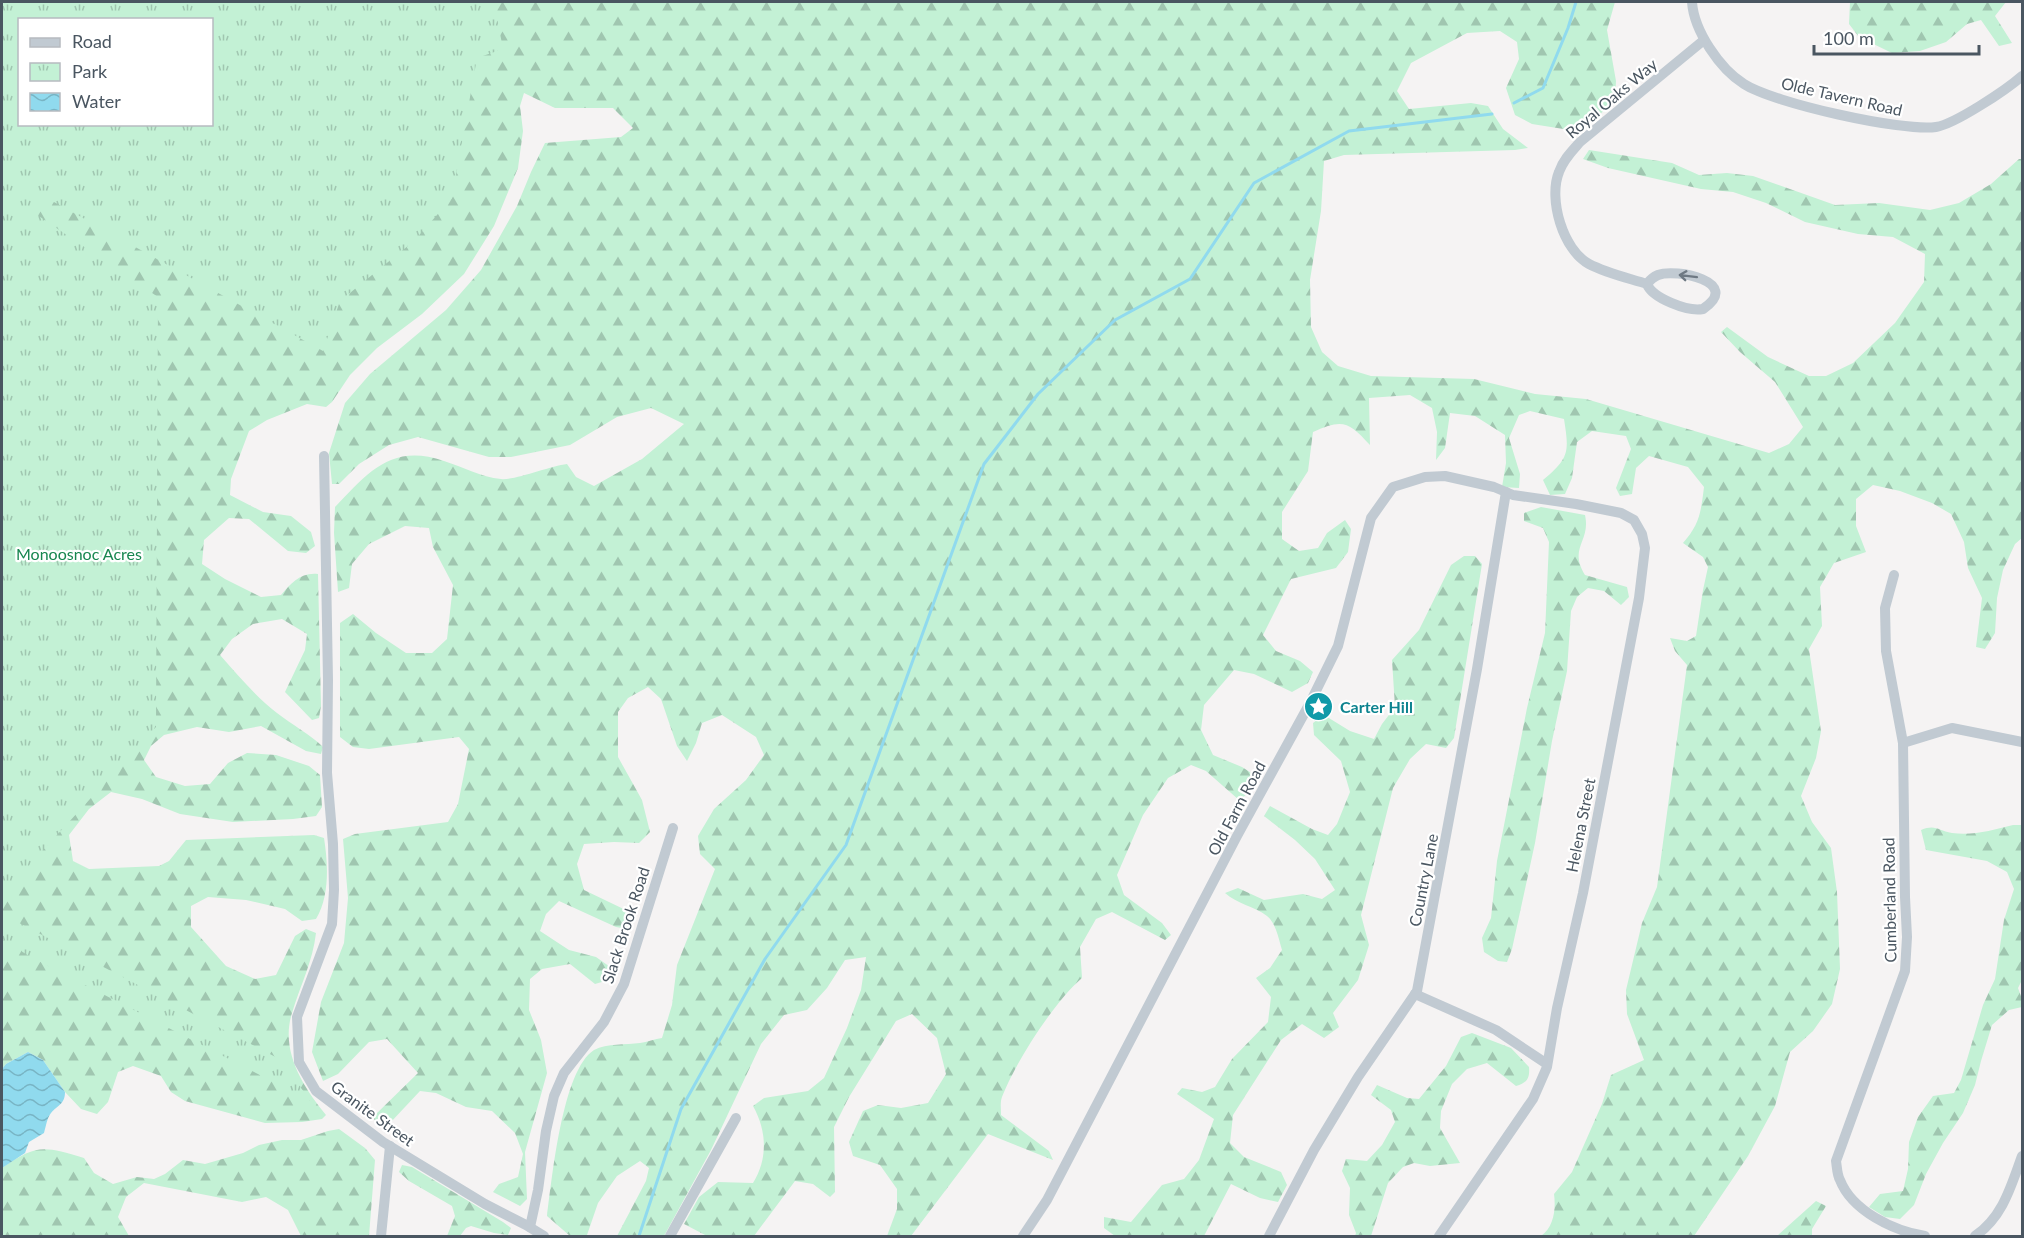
<svg xmlns="http://www.w3.org/2000/svg" width="2024" height="1238" viewBox="0 0 2024 1238" font-family="Lato,sans-serif">
<style>
.forest{fill:url(#forest-firs);fill-rule:evenodd}
.park{fill:url(#park-tufts);fill-rule:evenodd}
.water{fill:url(#water-waves)}
.lines{fill:none;stroke-linecap:round;stroke-linejoin:round}
.stream{stroke:#90daee;stroke-width:3}
.street{stroke:#c1cad2;stroke-width:10}
.oneway{stroke:#6e7983}
.labels{text-anchor:middle;dominant-baseline:central;stroke-width:4.5;stroke-linejoin:round;paint-order:stroke}
.street-label{font-size:16px;fill:#4a5661;stroke:#fff}
.park-label{font-size:16px;fill:#17864f;stroke:#fff}
.culture-label{font-size:16px;font-weight:bold;fill:#0d838f;stroke:#fff;text-anchor:start}
</style>
<defs>
<pattern id="forest-firs" width="22" height="20" patternUnits="userSpaceOnUse" patternTransform="scale(1.5)"><rect width="22" height="20" fill="#c3f1d5"/><path d="M5 1l3.5 6h-7zM16 11l3.5 6h-7z" fill="#a0c6b0"/></pattern>
<pattern id="park-tufts" width="24" height="20" patternUnits="userSpaceOnUse" patternTransform="scale(1.5)"><rect width="24" height="20" fill="#c3f1d5"/><path d="M3 7l-1-3M5 7V3M7 7l1-3M15 17l-1-3M17 17v-4M19 17l1-3" fill="none" stroke="#a0c6b0"/></pattern>
<pattern id="water-waves" width="16" height="10" patternUnits="userSpaceOnUse" patternTransform="scale(1.5)"><rect width="16" height="10" fill="#90daee"/><path d="M0 5q4-4 8 0t8 0" fill="none" stroke="#78b4c4"/></pattern>
</defs>
<rect width="100%" height="100%" fill="#f5f3f3"/>
<!-- forest -->
<g class="forest">
<path d="M2 2H1615L1607 30 1616 81 1615 101 1591 122 1576 131 1532 124 1515 115 1506 88 1519 59 1517 42 1500 31 1467 33 1411 63 1397 91 1409 109 1471 103 1488 106 1503 129 1528 148 1515 150 1344 155 1324 161 1321 211 1310 280 1311 327 1322 352 1338 366 1371 376 1474 379 1535 394 1586 399 1769 453 1789 444 1803 427 1775 382 1740 352 1721 332 1727 327 1768 357 1809 376H1826L1853 363 1895 323 1924 282 1925 254 1893 237 1858 234 1805 222 1766 203 1733 192 1701 189 1608 168 1583 159 1589 150 1672 163 1699 175 1727 173 1753 176 1835 205 1879 203 1930 210 1959 203 1991 184 2019 159H2022V538L2015 544 2003 570 1997 598 1995 633 1985 649 1976 647 1982 598 1968 568 1964 542 1951 514 1932 503 1900 491 1873 485 1856 499V526L1866 552 1834 563 1820 587 1822 626 1809 649 1821 731 1816 758 1801 796 1812 822 1831 848 1837 892 1840 969 1832 1004 1813 1031 1790 1052 1775 1106 1748 1156 1694 1236H1541C1554 1227 1556 1209 1554 1194L1572 1172 1602 1104 1611 1075 1644 1060 1627 1014 1626 990 1642 923 1657 887 1687 665 1675 651 1670 638 1687 641 1696 636 1703 590 1708 567 1703 557 1683 543C1700 524 1701 511 1704 487L1688 467 1649 456 1636 468 1632 494 1620 496 1616 488 1631 449 1626 436 1592 431 1577 442 1572 478 1565 494 1550 495 1543 480C1570 458 1569 451 1564 419L1530 411 1519 415 1509 438 1520 474 1519 488 1502 487 1506 463 1505 435 1475 416 1450 413 1445 448 1436 460 1437 432 1432 408 1410 395 1369 398 1370 445C1349 422 1343 418 1313 432L1308 471 1282 512V539L1299 551 1318 548 1327 533 1345 520 1351 529 1348 552 1336 568 1291 579 1263 635 1276 651 1300 661 1313 672 1308 683 1292 692 1254 674 1234 670 1204 705 1201 730 1213 755 1242 767 1256 776 1254 789 1239 800 1206 771 1191 765 1168 778 1143 815 1117 875 1124 895 1162 923 1171 935 1165 940 1112 912 1096 919 1080 947 1082 978C1054 1002 1015 1063 1002 1097 1000 1102 1001 1109 1001 1115L1049 1151 1053 1160 988 1134 911 1236H887L897 1209V1189L880 1165 853 1156 849 1142 863 1111 878 1105 901 1108 928 1103 946 1074 937 1038 912 1014 896 1021 849 1097 834 1127 835 1192 830 1197 813 1184 795 1181 754 1236H707L684 1224 699 1197 718 1182 753 1183C768 1159 767 1131 753 1106L764 1098 808 1091 824 1078 847 1028 861 990 866 957 845 960 827 988 807 1010 784 1015 761 1044 711 1150 664 1236H617L646 1181 649 1168 640 1161 617 1176 598 1203 587 1235 570 1236 547 1216C552 1180 562 1070 594 1050 607 1043 626 1045 640 1043 647 1042 655 1039 662 1038L672 1005 677 965 715 869 700 854 698 836 714 809 746 780 764 755 756 737 722 715 702 723 696 743 687 761 677 746 661 699 648 687 628 698 618 712V757L642 800 650 832 639 843 614 842 584 844 577 864 584 890 634 914 628 929 616 927 559 901 546 914 540 931 569 950 596 957 613 969 612 979 595 984 570 964 542 969 530 979 529 1010 541 1040 547 1073 525 1152 527 1199 520 1206 493 1192 499 1184 518 1177 523 1154 515 1133 492 1111 466 1107 436 1093 420 1091 390 1123 378 1126 373 1117 418 1073 387 1039 369 1042 338 1074 323 1081 312 1052 321 1002 344 943 348 898 343 839 355 834 448 822 458 804 469 749 459 737 369 749 353 747 340 737V623L353 614 376 633 406 653H432L447 639 453 585 433 547 429 528 405 526 369 544 352 564 349 588 338 592 334 533 335 507C368 473 391 443 444 461 463 467 481 477 501 479 513 481 550 466 567 464L576 477 594 486 642 459 684 424 651 408 617 417 570 445 511 457H489L418 437 389 445 359 464 339 484H332L329 453 345 403 370 374 446 310 481 270 517 206 531 172 545 143 621 137 633 128 613 108H555L524 93 520 106 523 131 518 168 494 226 464 274 422 314 377 348 350 375 332 402 326 407 307 404 267 420 249 431 231 479 230 495 263 512 291 516 311 532 315 546 306 553 288 551 249 519 229 518 204 540 202 564 225 579 261 597 281 595C291 583 301 572 318 574L321 706 319 718 312 720 285 692 305 650 307 634 282 619 253 624 232 639 220 655C238 675 256 697 277 713 292 725 310 734 323 747L321 754 306 751 261 726 229 732 197 727 164 735 151 746 144 760 156 777 185 786 210 784 228 763 247 753 276 755 309 766 320 775 322 807 316 816 293 819 233 822 180 814 142 799 111 792 89 809 69 835 73 861 89 869 159 866 169 861 186 840 314 835 324 838C328 863 330 896 316 919L302 921 285 909 246 900 208 897 191 906V927L226 966 255 979 276 975 295 936 306 929 316 933C313 961 300 986 292 1013 280 1051 303 1087 326 1115L322 1119 302 1122 265 1123 185 1101 171 1092 161 1076 133 1066 118 1072 108 1102 97 1114 81 1109 65 1092 43 1060 28 1052 6 1064 2 1069ZM20 20H212V124H20Z"/>
<polygon points="1850,2 2006,2 1995,16 2012,43 1999,46 1981,20 1967,24 1946,42 1920,51 1892,53 1859,37 1849,24"/>
<path d="M1541 507 1585 515C1591 542 1568 547 1585 575L1627 587 1629 597 1621 605 1604 591 1588 588 1577 597 1571 611 1567 671 1552 741 1535 843 1512 949 1507 962 1498 961 1484 952 1482 938 1491 918 1497 861 1527 708 1545 633 1549 542 1543 528 1524 521V513Z"/>
<path d="M1464 556H1475L1482 564 1454 738 1446 748 1426 744 1410 759 1393 788 1361 915 1369 945 1358 980 1333 1013 1339 1027 1324 1038 1302 1024 1281 1040 1233 1115 1230 1143 1244 1157 1281 1172 1287 1185 1278 1202 1260 1198 1231 1184 1204 1236H1115L1104 1228V1217L1131 1222 1162 1185 1184 1179 1199 1160 1214 1119 1177 1094 1182 1088 1202 1092 1215 1087 1232 1059 1268 1022 1271 997 1256 978 1270 968 1282 950C1279 940 1276 923 1267 916 1254 906 1237 904 1225 893L1238 888 1264 900 1303 894 1322 899 1335 890 1315 859 1295 840 1264 816 1270 806 1312 829 1328 835 1337 824 1350 792 1341 761 1314 735 1313 723 1324 715 1350 731 1374 739 1382 724 1395 707 1392 660 1419 630 1451 565Z"/>
<path d="M2013 825H2022V980L2018 988 2022 999V1007L2009 1010 1992 1025 1981 1061 1975 1085 1963 1113 1943 1143 1926 1174 1914 1205 1900 1219 1885 1217 1869 1207 1880 1194 1903 1191 1908 1169 1909 1142 1918 1117 1933 1096 1954 1093 1961 1080 1983 1005 1995 979 2004 920 2014 889 2007 872 1987 861 1926 850 1921 830C1936 824 1938 831 1952 833 1973 836 1993 830 2013 825Z"/>
<path d="M1472 1033 1511 1048 1529 1067C1530 1078 1527 1083 1516 1086L1487 1063 1467 1069 1452 1084 1441 1111 1440 1128 1460 1163 1430 1166 1414 1163 1403 1167 1388 1183 1371 1236H1355L1356 1233 1349 1215 1350 1188 1342 1171 1346 1159 1367 1161 1382 1145 1395 1122 1391 1110 1371 1095 1377 1085 1407 1098 1419 1099 1446 1066 1461 1037Z"/>
<path d="M339 1129 365 1148 375 1160 369 1236H301L288 1210 266 1197 242 1202 144 1183 126 1197 118 1217 129 1236H2V1168C37 1144 43 1146 84 1158L94 1173 113 1184 137 1177 154 1179 165 1174 183 1160 205 1164 243 1153 259 1145 282 1140H301L328 1131Z"/>
<polygon points="402,1165 412,1167 503,1222 511,1228 508,1235 494,1233 471,1226 466,1228 460,1236 447,1236 455,1216 452,1206 409,1181 399,1172"/>
<polygon points="1816,1201 1826,1206 1812,1229 1812,1236 1777,1236"/>
</g>
<!-- park -->
<g class="park">
<path d="M2 2H494L503 49 477 58 452 198 414 241 340 301 323 351 54 202 30 210 158 297 156 727 2 895ZM20 20H212V124H20Z"/>
<polygon points="2,914 291,1065 301,1088 312,1102 29,956 2,939"/>
</g>
<!-- water -->
<path class="water" d="M28 1052 43 1060 65 1092C65 1104 58 1105 51 1113 47 1118 46 1126 44 1133L29 1142 25 1153 2 1168V1069L6 1064Z"/>
<g class="lines">
<!-- stream -->
<g class="stream">
<polyline points="1514,103 1543,88 1568,28 1576,2"/>
<polyline points="639,1236 681,1109 765,959 846,845 984,464 1038,394 1115,320 1190,279 1254,183 1349,131 1492,114"/>
</g>
<!-- street -->
<g class="street">
<path d="M1692 2C1694 31 1720 69 1744 84 1773 103 1903 132 1936 127 1955 124 2006 90 2022 76"/>
<path d="M1647 284C1650 280 1653 277 1658 275 1676 268 1743 282 1703 309 1688 312 1652 298 1647 284 1628 278 1606 273 1589 264 1563 250 1548 199 1559 172 1563 160 1572 151 1580 142L1704 40"/>
<polyline points="324,456 328,680 327,773 333,844 334,890 332,924 297,1017 299,1062 316,1091 383,1142 485,1204 526,1225 544,1236"/>
<path d="M1894 575 1885 608 1886 651 1903 743 1905 897 1907 937 1905 971 1836 1161C1837 1167 1837 1175 1840 1180 1852 1211 1894 1231 1925 1236"/>
<polyline points="1903,743 1952,728 2022,742"/>
<polyline points="1415,994 1496,1030 1547,1064"/>
<polyline points="530,1227 538,1190 546,1131 554,1096 564,1073 604,1022 624,984 673,828"/>
<polyline points="381,1236 390,1146"/>
<polyline points="670,1236 736,1118"/>
<polyline points="1023,1236 1047,1200 1237,836 1310,703 1338,646 1371,518 1393,487 1425,477 1445,476 1494,487 1513,495 1576,504 1621,513 1634,520 1642,534 1645,548 1639,598 1583,893 1557,1008 1547,1067 1533,1099 1439,1236"/>
<polyline points="1269,1236 1314,1150 1358,1077 1417,991 1477,669 1506,492"/>
<path d="M1975 1236C2003 1217 2011 1186 2022 1156"/>
</g>
</g>
<!-- one-way arrows -->
<defs><path id="oneway-shaft" d="M-6 0H5M1.5-3L5.5 0L1.5 3" fill="none" stroke-width="1.6" stroke-linecap="round" stroke-linejoin="round" transform="scale(1.5)"/></defs>
<use class="oneway" href="#oneway-shaft" transform="translate(1688 276) rotate(-173)"/>
<!-- icons -->
<defs>
<symbol id="sight-disc" viewBox="-11 -11 22 22"><circle r="9.5" fill="#0f9aa8" stroke="#fff"/><path d="M0-6L1.8-2.2L6-1.7L2.9 1.2L3.7 5.4L0 3.3L-3.7 5.4L-2.9 1.2L-6-1.7L-1.8-2.2Z" fill="#fff"/></symbol>
</defs>
<g fill-rule="evenodd">
<use href="#sight-disc" x="1302" y="690" width="33" height="33"/>
</g>
<g class="labels">
<!-- street labels -->
<g class="street-label">
<text transform="translate(1842 96) rotate(13)">Olde Tavern Road</text>
<text transform="translate(1611 98) rotate(-40)">Royal Oaks Way</text>
<text transform="translate(1236 808) rotate(-62)">Old Farm Road</text>
<text transform="translate(1580 825) rotate(-79)">Helena Street</text>
<text transform="translate(1423 880) rotate(-79)">Country Lane</text>
<text transform="translate(1889 900) rotate(-91)">Cumberland Road</text>
<text transform="translate(625 925) rotate(-72)">Slack Brook Road</text>
<text transform="translate(373 1113) rotate(36)">Granite Street</text>
</g>
<!-- park labels -->
<g class="park-label">
<text x="79" y="553">Monoosnoc Acres</text>
</g>
<!-- culture labels -->
<g class="culture-label">
<text x="1340" y="706">Carter Hill</text>
</g>
</g>
<!-- border -->
<rect width="2024" height="1238" fill="none" stroke="#4a5661" stroke-width="6"/>
<!-- legend -->
<rect x="18" y="18" width="195" height="108" fill="#ffffff" stroke="#b7bbc0" stroke-width="1.5"/>
<rect x="30" y="38" width="30" height="9" fill="#c1cad2" stroke="#b7bbc0" stroke-width="1.5"/>
<text x="72" y="48" font-size="18" fill="#4a5661">Road</text>
<rect x="30" y="63" width="30" height="18" fill="url(#park-tufts)" stroke="#b7bbc0" stroke-width="1.5"/>
<text x="72" y="78" font-size="18" fill="#4a5661">Park</text>
<rect x="30" y="93" width="30" height="18" fill="url(#water-waves)" stroke="#b7bbc0" stroke-width="1.5"/>
<text x="72" y="108" font-size="18" fill="#4a5661">Water</text>
<!-- scale -->
<path d="M1814 45v9h165v-9" fill="none" stroke="#4a5661" stroke-width="3"/>
<text x="1823" y="45" font-size="18" fill="#4a5661" stroke="#ffffff" stroke-width="4.5" paint-order="stroke">100 m</text>
</svg>
